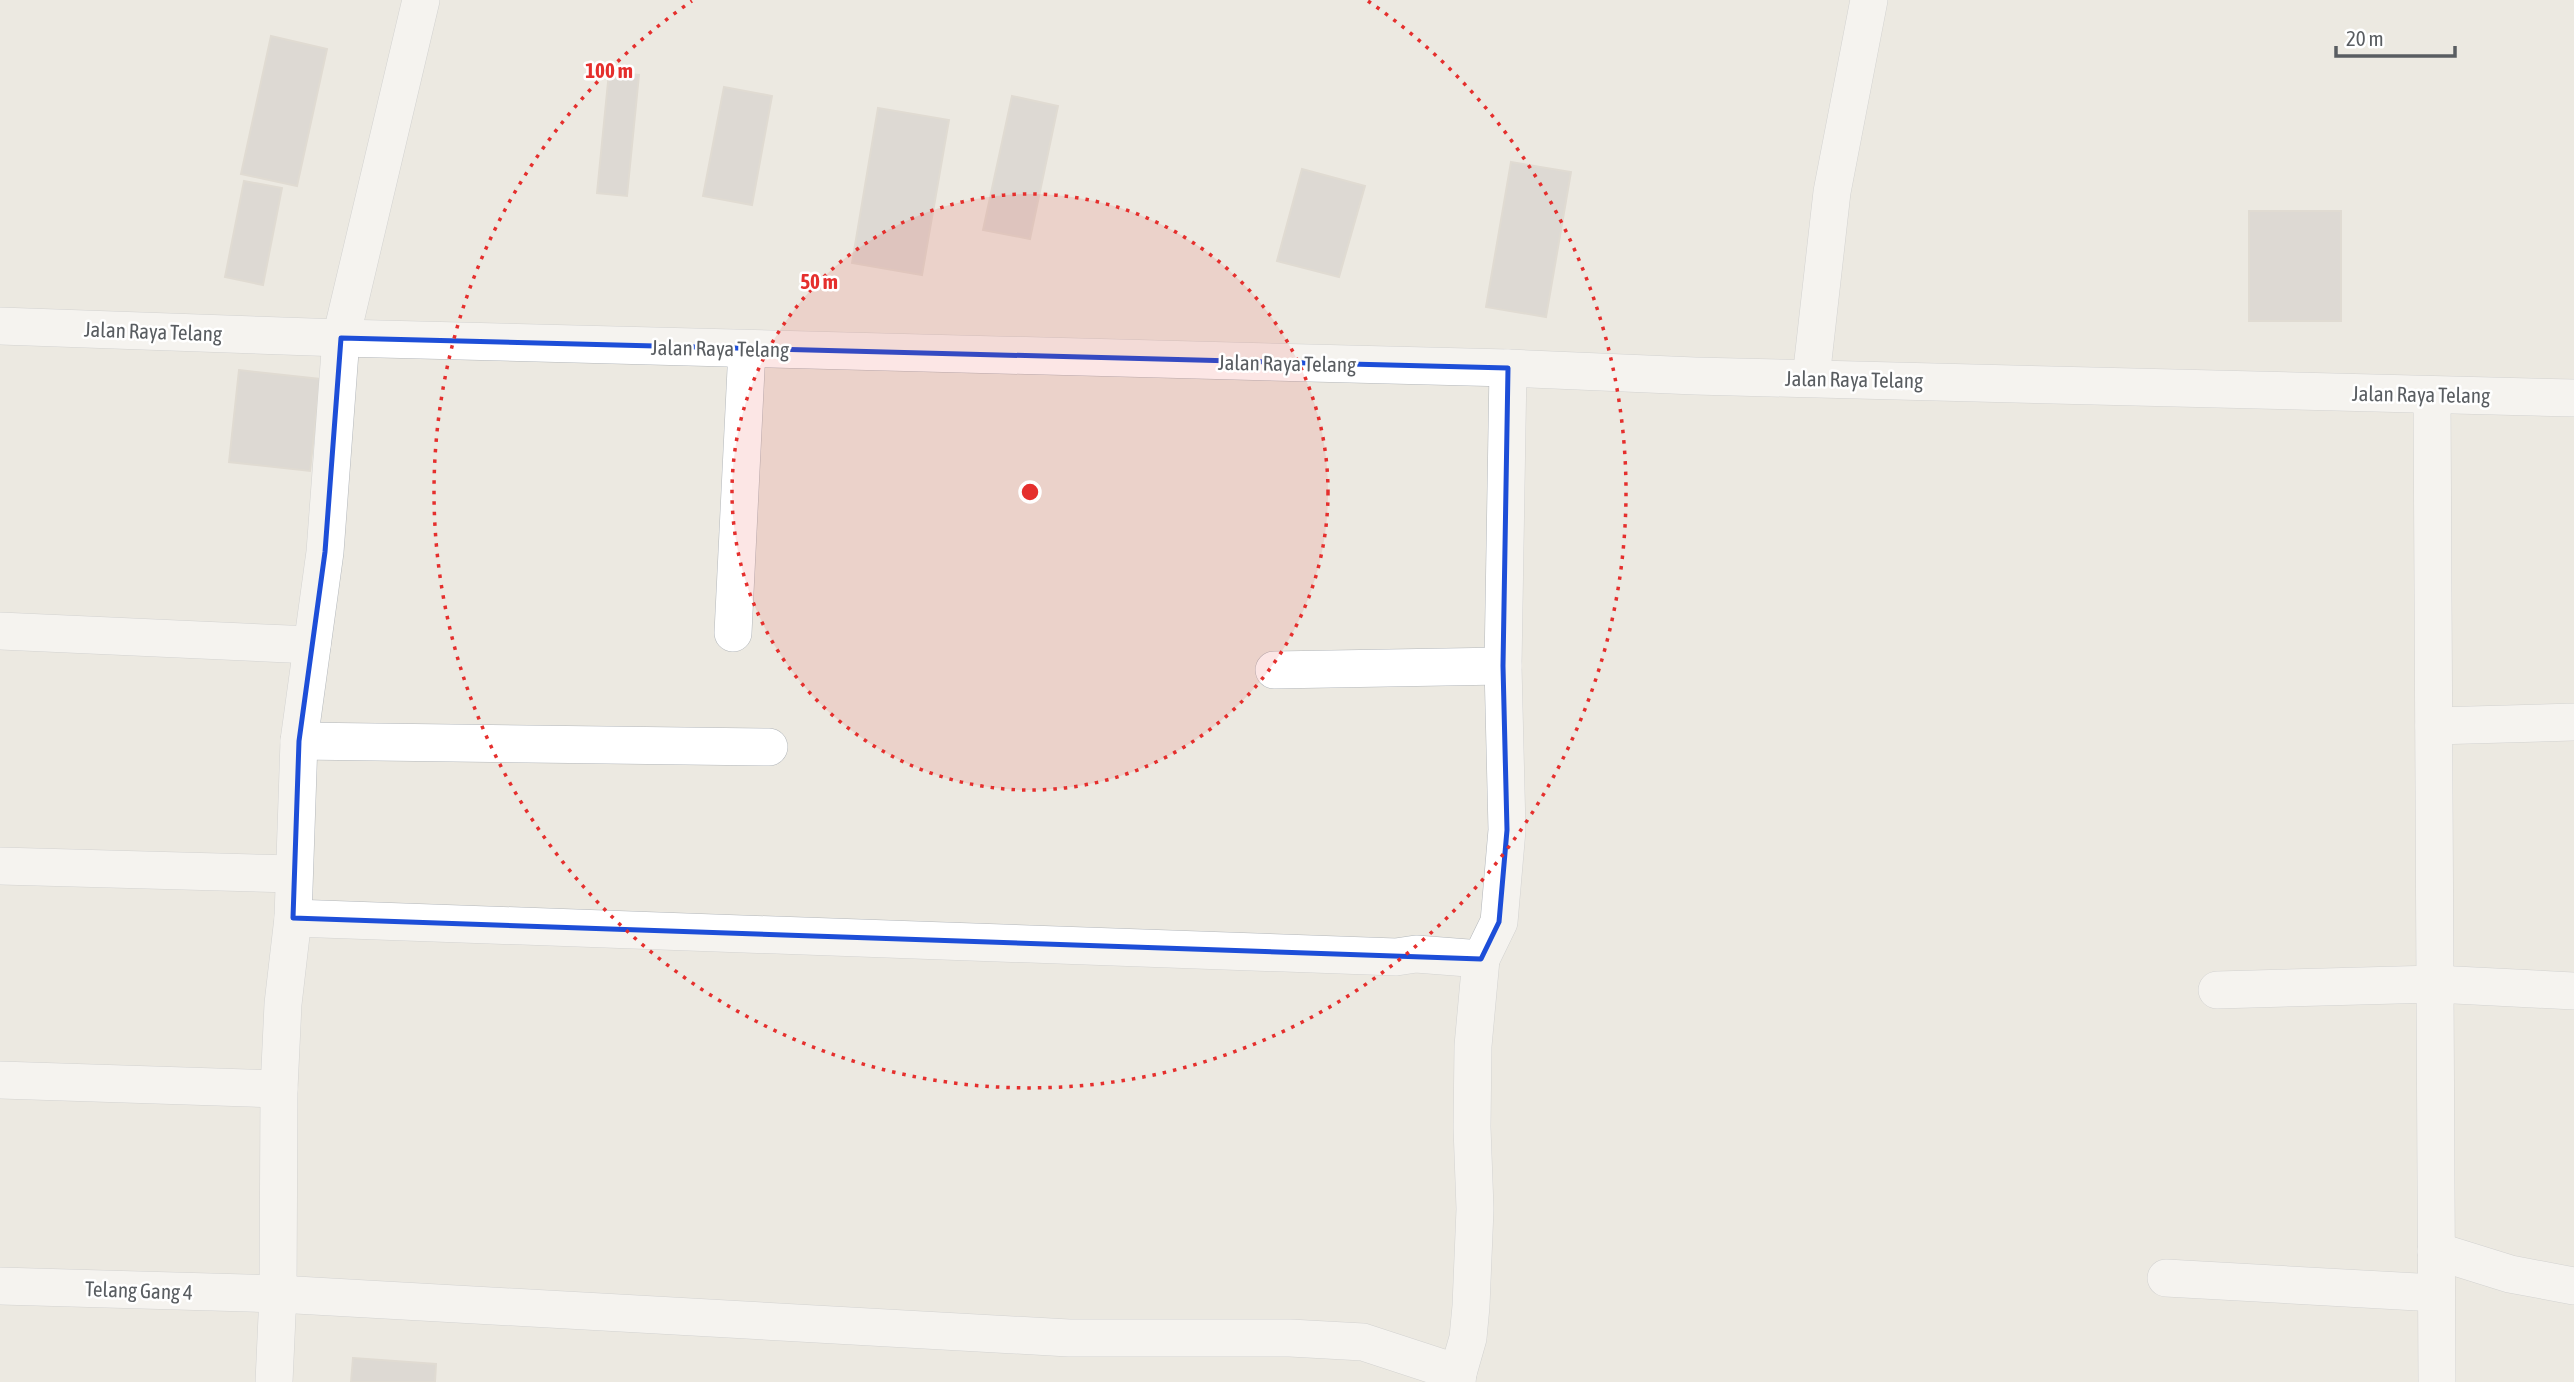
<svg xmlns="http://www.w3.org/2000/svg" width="2574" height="1382" viewBox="0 0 2574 1382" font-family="'Asap Condensed',sans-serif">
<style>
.building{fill:#c9c5c0;stroke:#d1cabf;stroke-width:2}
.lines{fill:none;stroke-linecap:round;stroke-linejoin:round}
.street-casing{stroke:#b3b7bb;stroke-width:38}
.street{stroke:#fff;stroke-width:37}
.marked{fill:none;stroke:#1d4ed8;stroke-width:5;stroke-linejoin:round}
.ring{fill:none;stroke:#e52f2d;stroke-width:3.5;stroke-dasharray:3.5 7}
.labels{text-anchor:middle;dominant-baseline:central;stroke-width:5;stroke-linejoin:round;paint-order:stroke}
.street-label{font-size:21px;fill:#595d61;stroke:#fff}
.centre{fill:#e52f2d;stroke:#fff;stroke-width:3.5}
.ring-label{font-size:21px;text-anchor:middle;font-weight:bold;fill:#e52f2d;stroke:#fff;stroke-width:5;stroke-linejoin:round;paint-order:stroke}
</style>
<rect width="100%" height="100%" fill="#ece9e1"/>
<!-- building -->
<g class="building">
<polygon points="271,36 327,49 297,186 241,174"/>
<polygon points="609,72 639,75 627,196 597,193"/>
<polygon points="724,87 772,96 752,205 703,196"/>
<polygon points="1012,96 1058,106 1030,239 983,230"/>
<polygon points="878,108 949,120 922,275 852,263"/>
<polygon points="1511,162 1571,172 1546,317 1486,307"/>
<polygon points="1302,169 1365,186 1339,277 1277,261"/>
<polygon points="244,181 282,188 263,285 225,277"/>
<rect x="2249" y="211" width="92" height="110"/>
<polygon points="239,370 320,379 310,471 229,462"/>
<polygon points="353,1358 436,1364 435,1382 351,1382"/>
</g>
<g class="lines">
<defs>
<g id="street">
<polyline points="0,326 341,338 1508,368 1695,376 2574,398"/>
<polyline points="1811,378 1832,192 1869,0"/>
<polyline points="2432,395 2437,1382"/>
<polyline points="0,631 312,645"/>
<polyline points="733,633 747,349"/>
<polyline points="1274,670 1503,666"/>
<polyline points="2434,726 2574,722"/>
<polyline points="299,741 769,747"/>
<polyline points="0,866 293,874"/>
<polyline points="293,918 1396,957 1416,954 1481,959 1499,922 1507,830 1503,666 1508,368"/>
<polyline points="2217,990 2435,984 2574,991"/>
<polyline points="0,1080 279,1089"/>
<polyline points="2436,1251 2510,1274 2574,1286"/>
<polyline points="2166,1278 2436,1293"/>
<polyline points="0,1286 278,1294 1069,1338 1290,1338 1363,1342 1458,1373"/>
<polyline points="274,1382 278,1294 279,1089 283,1004 293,918 299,741 325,552 341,338 421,0"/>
<polyline points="1457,1382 1458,1373 1468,1338 1471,1306 1475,1209 1472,1127 1473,1046 1481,959"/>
</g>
</defs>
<!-- street casing -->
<use href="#street" class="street-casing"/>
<!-- street -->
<use href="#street" class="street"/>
</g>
<!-- marked area -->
<path d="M0 0H2574V1382H0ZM341 338 1508 368 1503 666 1507 830 1499 922 1481 959 293 918 299 741 325 552Z" fill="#ece9e1" fill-opacity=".55" fill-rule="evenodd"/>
<path class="marked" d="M341 338 1508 368 1503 666 1507 830 1499 922 1481 959 293 918 299 741 325 552Z"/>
<!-- distance rings -->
<circle cx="1030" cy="492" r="298" fill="#e52f2d" fill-opacity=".12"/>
<g class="ring">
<circle cx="1030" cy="492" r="298"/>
<path d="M1368 1A596 596 0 1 1 692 1"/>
</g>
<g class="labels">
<!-- street labels -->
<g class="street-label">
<text transform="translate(153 331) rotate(2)">Jalan Raya Telang</text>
<text transform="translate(720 348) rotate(1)">Jalan Raya Telang</text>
<text transform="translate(1287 363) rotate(1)">Jalan Raya Telang</text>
<text transform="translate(1854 379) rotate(1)">Jalan Raya Telang</text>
<text transform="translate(2421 394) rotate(1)">Jalan Raya Telang</text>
<text transform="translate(139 1290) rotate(2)">Telang Gang 4</text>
</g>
</g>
<circle cx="1030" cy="492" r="10" class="centre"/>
<g class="ring-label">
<text x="609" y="78">100 m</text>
<text x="819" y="289">50 m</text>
</g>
<!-- scale -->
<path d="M2336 46v10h119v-10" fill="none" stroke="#595d61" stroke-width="3.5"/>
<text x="2346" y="46" font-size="21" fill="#595d61" stroke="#ffffff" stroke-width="5" paint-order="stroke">20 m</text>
</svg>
